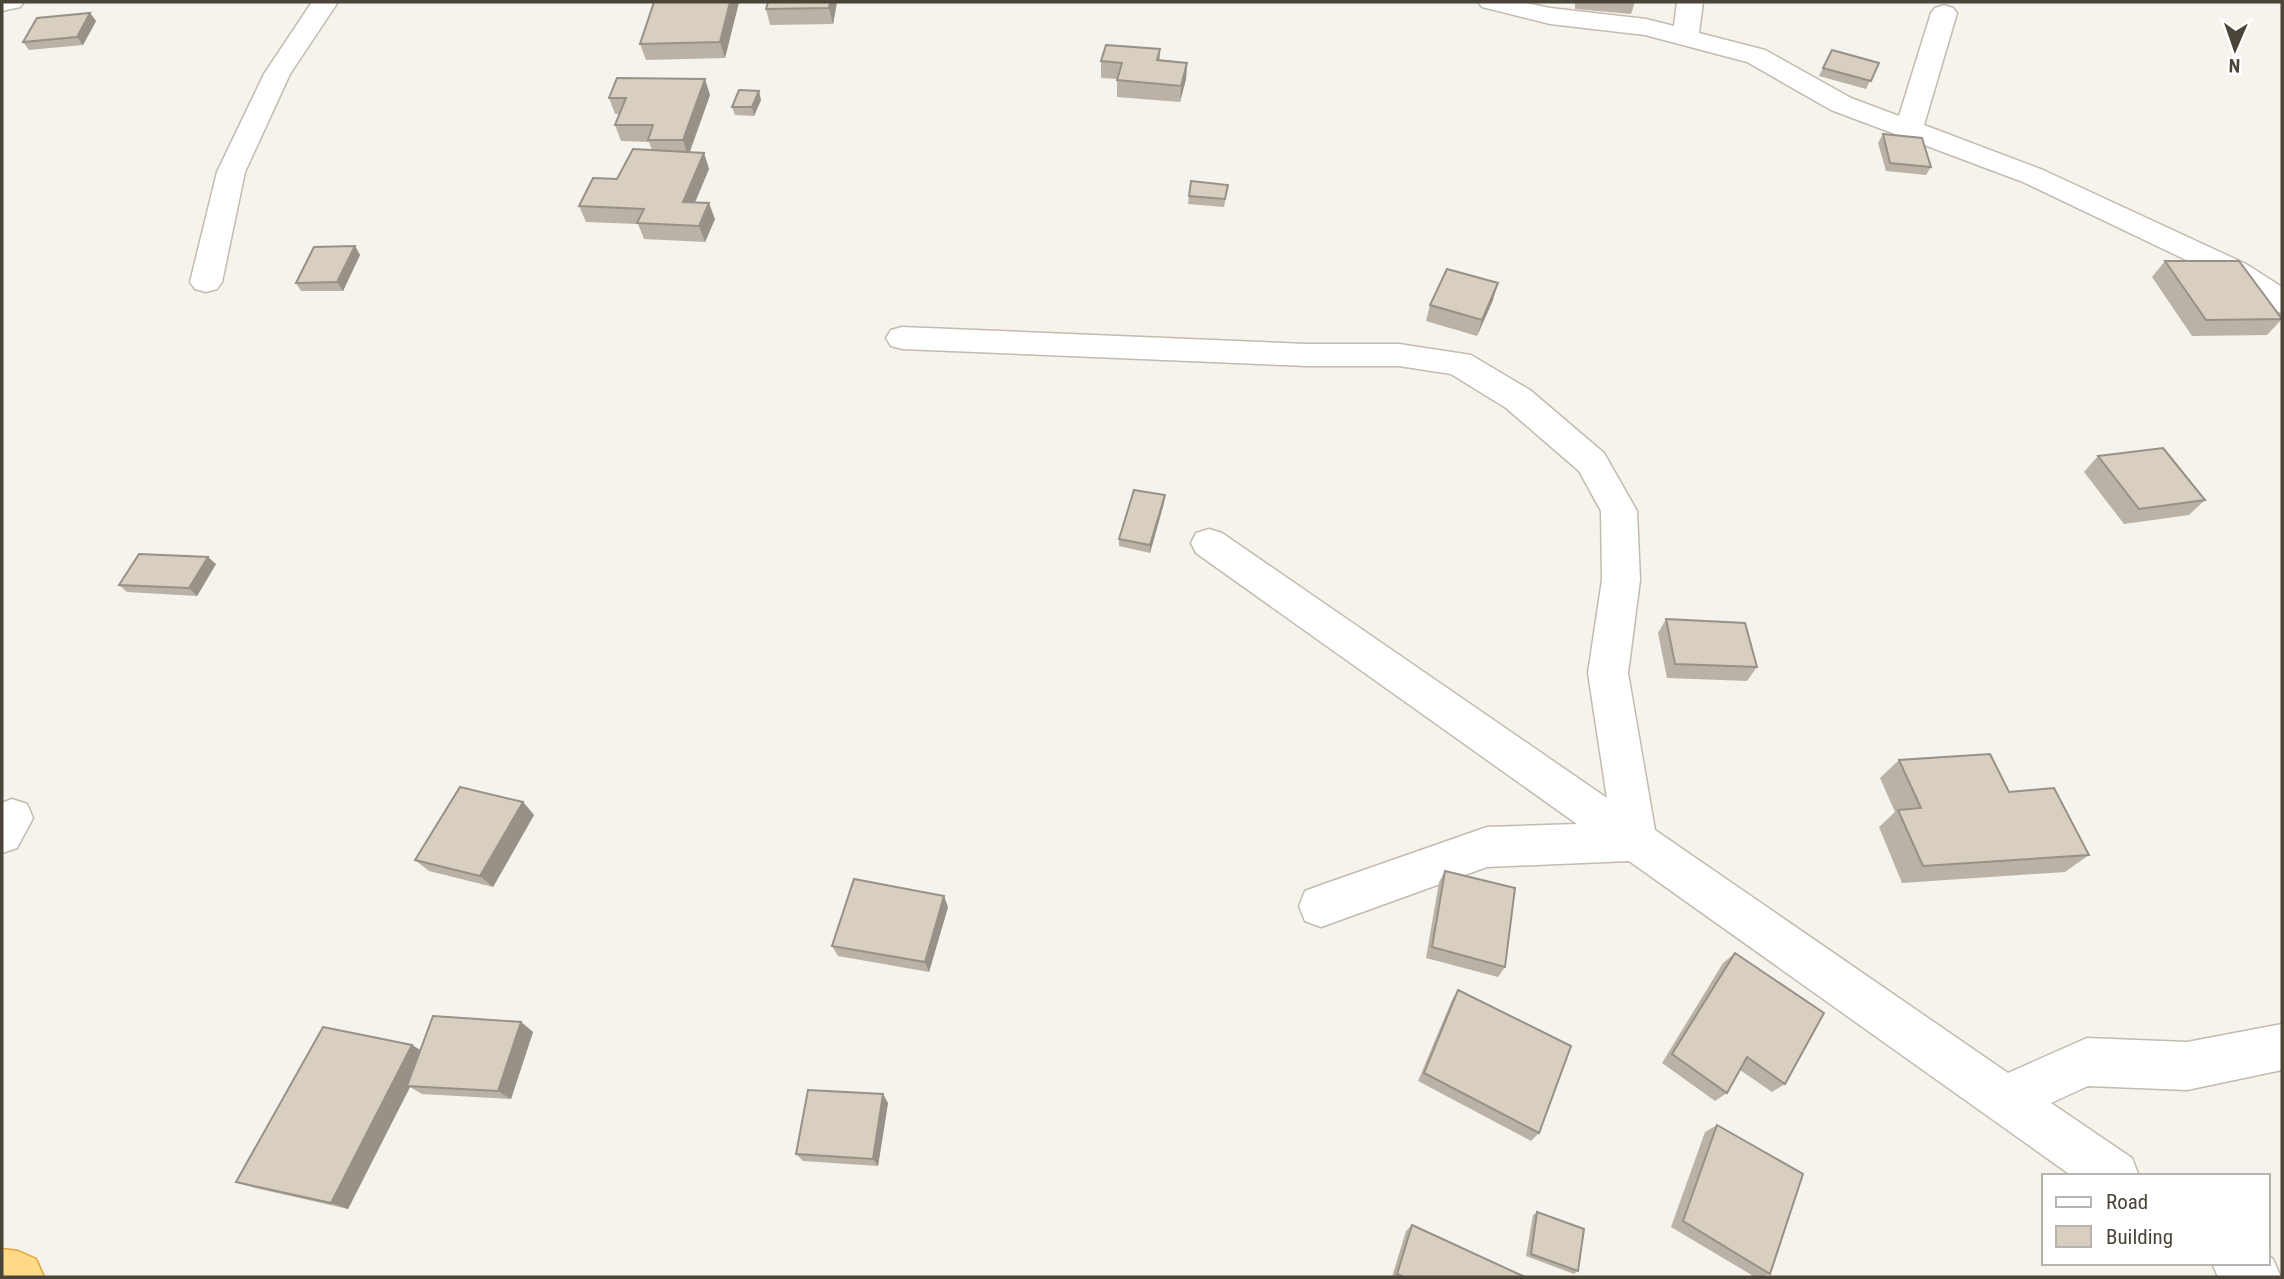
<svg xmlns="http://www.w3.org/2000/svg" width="2284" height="1279" viewBox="0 0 2284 1279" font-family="'Roboto Condensed',sans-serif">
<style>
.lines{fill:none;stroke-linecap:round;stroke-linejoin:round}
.minor-casing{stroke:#c2bbae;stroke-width:3}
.trunk-casing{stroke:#e0a43c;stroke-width:3}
.minor{fill:#fff;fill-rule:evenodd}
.trunk{fill:#ffd985;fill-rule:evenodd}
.wall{fill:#bab2a6}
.shaded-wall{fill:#979187}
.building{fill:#d8cfc1;stroke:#979187;stroke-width:2}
</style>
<rect width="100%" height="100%" fill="#f6f3ec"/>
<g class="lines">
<defs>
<g id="minor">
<polygon points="2,2 24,2 20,7 2,11"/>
<polygon points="312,2 338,2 290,74 245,172 222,282 217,289 206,292 195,289 190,282 217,172 264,74"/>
<polygon points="1478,2 1522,2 1550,8 1646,19 1674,26 1677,2 1703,2 1699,33 1765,50 1851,98 1899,116 1931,13 1935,8 1944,5 1953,8 1957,13 1924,125 2043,170 2246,264 2282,287 2282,313 2271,310 2224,278 2023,182 1831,110 1747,62 1645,35 1550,24 1482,7"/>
<polygon points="902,327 1307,344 1399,344 1471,355 1530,390 1604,453 1637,511 1640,580 1628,673 1655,830 2008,1073 2087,1038 2187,1042 2282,1024 2282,1070 2187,1090 2088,1086 2051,1103 2132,1158 2139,1176 2072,1176 1629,861 1487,867 1321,927 1305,921 1299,906 1305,891 1321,885 1487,827 1577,824 1196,553 1191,543 1196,533 1209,529 1222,533 1607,798 1588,673 1602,580 1601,511 1579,471 1506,408 1451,374 1399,366 1307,366 902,349 891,346 886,338 891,330"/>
<polygon points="12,799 27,804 33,818 17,848 2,853 2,803"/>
<polygon points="2268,1255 2273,1259 2281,1277 2218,1277 2212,1263 2268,1263"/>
</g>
<polygon id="trunk" points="2,1249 18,1251 36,1259 44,1277 2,1277"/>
</defs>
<!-- minor casing -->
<use href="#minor" class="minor-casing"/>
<!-- trunk casing -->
<use href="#trunk" class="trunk-casing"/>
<!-- minor -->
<use href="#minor" class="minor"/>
<!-- trunk -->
<use href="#trunk" class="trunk"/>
</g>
<!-- wall -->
<g class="wall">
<polygon points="654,2 739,2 725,58 646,60 640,44"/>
<polygon points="837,2 833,24 770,25 766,9"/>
<polygon points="1575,2 1635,2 1631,14 1575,9"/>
<polygon points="90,13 96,21 83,45 29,50 23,42"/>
<polygon points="1160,49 1160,60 1187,63 1186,79 1180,102 1117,97 1117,79 1101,78 1101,61"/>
<polygon points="1832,50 1879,63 1866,89 1819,76"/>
<polygon points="710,95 690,152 704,153 709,169 695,203 715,219 705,242 644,239 638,224 586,222 579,206 617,179 652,150 649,142 621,141 615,125 619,114 615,114 609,98"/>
<polygon points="761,100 754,116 735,115 732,107"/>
<polygon points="1883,134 1931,167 1926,175 1886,171 1878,143"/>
<polygon points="1228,185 1224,207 1188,204 1189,196"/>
<polygon points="355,246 360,255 343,291 301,291 296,283"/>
<polygon points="2165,261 2282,318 2282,319 2267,335 2192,336 2152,277"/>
<polygon points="1493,300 1477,336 1426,321 1430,305"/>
<polygon points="2098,456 2205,500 2189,515 2124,524 2084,472"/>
<polygon points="1164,503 1150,553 1119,546 1119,539"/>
<polygon points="216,564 197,596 127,592 119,585"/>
<polygon points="1666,619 1757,667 1747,681 1667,678 1658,633"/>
<polygon points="1899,760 2009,792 2089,855 2065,872 1902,883 1879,827 1895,812 1880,778"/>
<polygon points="523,802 534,815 493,887 429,871 415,860"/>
<polygon points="1445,871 1505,967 1498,977 1426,958 1439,882"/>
<polygon points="948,907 929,972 838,956 832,946"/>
<polygon points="1735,953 1785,1084 1772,1092 1740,1070 1727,1093 1715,1101 1662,1063 1723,963"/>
<polygon points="1458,990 1539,1133 1531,1141 1418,1081 1452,1000"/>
<polygon points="521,1022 533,1032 511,1099 422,1094 410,1087 348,1209 255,1188 236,1182 412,1045 420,1050"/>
<polygon points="888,1103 878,1166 803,1161 796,1154"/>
<polygon points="1717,1125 1770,1274 1760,1277 1755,1277 1671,1227 1705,1132"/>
<polygon points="1537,1212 1578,1271 1574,1274 1526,1256 1533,1215"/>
<polygon points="1412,1225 1525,1277 1392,1277 1406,1231"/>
</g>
<!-- shaded-wall -->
<g class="shaded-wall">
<polygon points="730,2 739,2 725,58 720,42"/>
<polygon points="830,2 837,2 833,24 829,8"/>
<polygon points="90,13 96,21 83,45 77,37"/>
<polygon points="1187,63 1186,79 1180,102 1181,86"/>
<polygon points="705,79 710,95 688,156 683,140"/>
<polygon points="759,91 761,100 754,116 752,107"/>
<polygon points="704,153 709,169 688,218 683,202"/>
<polygon points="709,203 715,219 705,242 699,226"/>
<polygon points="355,246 360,255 343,291 337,282"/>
<polygon points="1498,283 1493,300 1477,336 1482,320"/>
<polygon points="1165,495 1164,503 1150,553 1150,545"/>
<polygon points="208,557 216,564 197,596 189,588"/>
<polygon points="523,802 534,815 493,887 480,876"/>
<polygon points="944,896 948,907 929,972 925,962"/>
<polygon points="521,1022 533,1032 511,1099 498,1091"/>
<polygon points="412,1045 427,1054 407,1086 410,1087 348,1209 331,1203"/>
<polygon points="883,1094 888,1103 878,1166 873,1159"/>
</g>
<!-- building -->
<g class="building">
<polygon points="654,2 730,2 720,42 640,44"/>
<polygon points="768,2 830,2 829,8 766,9"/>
<polygon points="90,13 77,37 23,42 37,18"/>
<polygon points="1106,45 1160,49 1157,60 1187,63 1181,86 1117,80 1122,63 1101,61"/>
<polygon points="1832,50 1879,63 1871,81 1823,68"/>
<polygon points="617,78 705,79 683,140 648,140 653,125 615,125 626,98 609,98"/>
<polygon points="739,90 759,91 752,107 732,107"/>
<polygon points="1883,134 1922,138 1931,167 1890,163"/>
<polygon points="633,149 704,153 683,202 709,203 699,226 637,223 644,209 579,206 593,178 617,179"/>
<polygon points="1191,181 1228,185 1225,199 1189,196"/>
<polygon points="355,246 337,282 296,283 314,247"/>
<polygon points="2165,261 2239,261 2282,319 2206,320"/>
<polygon points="1447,269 1498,283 1482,320 1430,305"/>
<polygon points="2163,448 2205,500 2139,509 2098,456"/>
<polygon points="1134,490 1165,495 1150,545 1119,539"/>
<polygon points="139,554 208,557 189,588 119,585"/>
<polygon points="1666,619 1745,623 1757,667 1675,664"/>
<polygon points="1990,754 2009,792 2054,788 2089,855 1923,866 1898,810 1921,808 1899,760"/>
<polygon points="460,787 523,802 480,876 415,860"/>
<polygon points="1445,871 1515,888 1505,967 1432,947"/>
<polygon points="854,879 944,896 925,962 832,946"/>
<polygon points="1735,953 1824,1013 1785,1084 1747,1057 1727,1093 1672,1054"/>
<polygon points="1458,990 1571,1046 1539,1133 1424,1073"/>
<polygon points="433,1016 521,1022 498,1091 407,1086"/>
<polygon points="323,1027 412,1045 331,1203 236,1182"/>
<polygon points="808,1090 883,1094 873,1159 796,1154"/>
<polygon points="1717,1125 1803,1174 1770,1274 1683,1221"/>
<polygon points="1537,1212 1584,1229 1578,1271 1531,1254"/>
<polygon points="1412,1225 1525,1277 1404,1277 1397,1274"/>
</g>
<!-- border -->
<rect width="2284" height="1279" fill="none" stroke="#4b4439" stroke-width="7"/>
<!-- legend -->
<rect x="2042" y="1174" width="228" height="91" fill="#ffffff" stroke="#b7b4b0" stroke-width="2"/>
<rect x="2056" y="1197" width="35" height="10" fill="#ffffff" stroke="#b7b4b0" stroke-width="2"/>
<text x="2106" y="1209" font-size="21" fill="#4b4439">Road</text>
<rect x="2056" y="1226" width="35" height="21" fill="#d8cfc1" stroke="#b7b4b0" stroke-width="2"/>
<text x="2106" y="1244" font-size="21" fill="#4b4439">Building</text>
<!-- north arrow -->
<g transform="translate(2235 49) rotate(182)" stroke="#ffffff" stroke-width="5" paint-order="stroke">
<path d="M0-5L12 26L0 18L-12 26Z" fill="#4b4439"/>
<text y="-10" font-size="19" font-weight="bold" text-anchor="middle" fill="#4b4439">N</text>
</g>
</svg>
